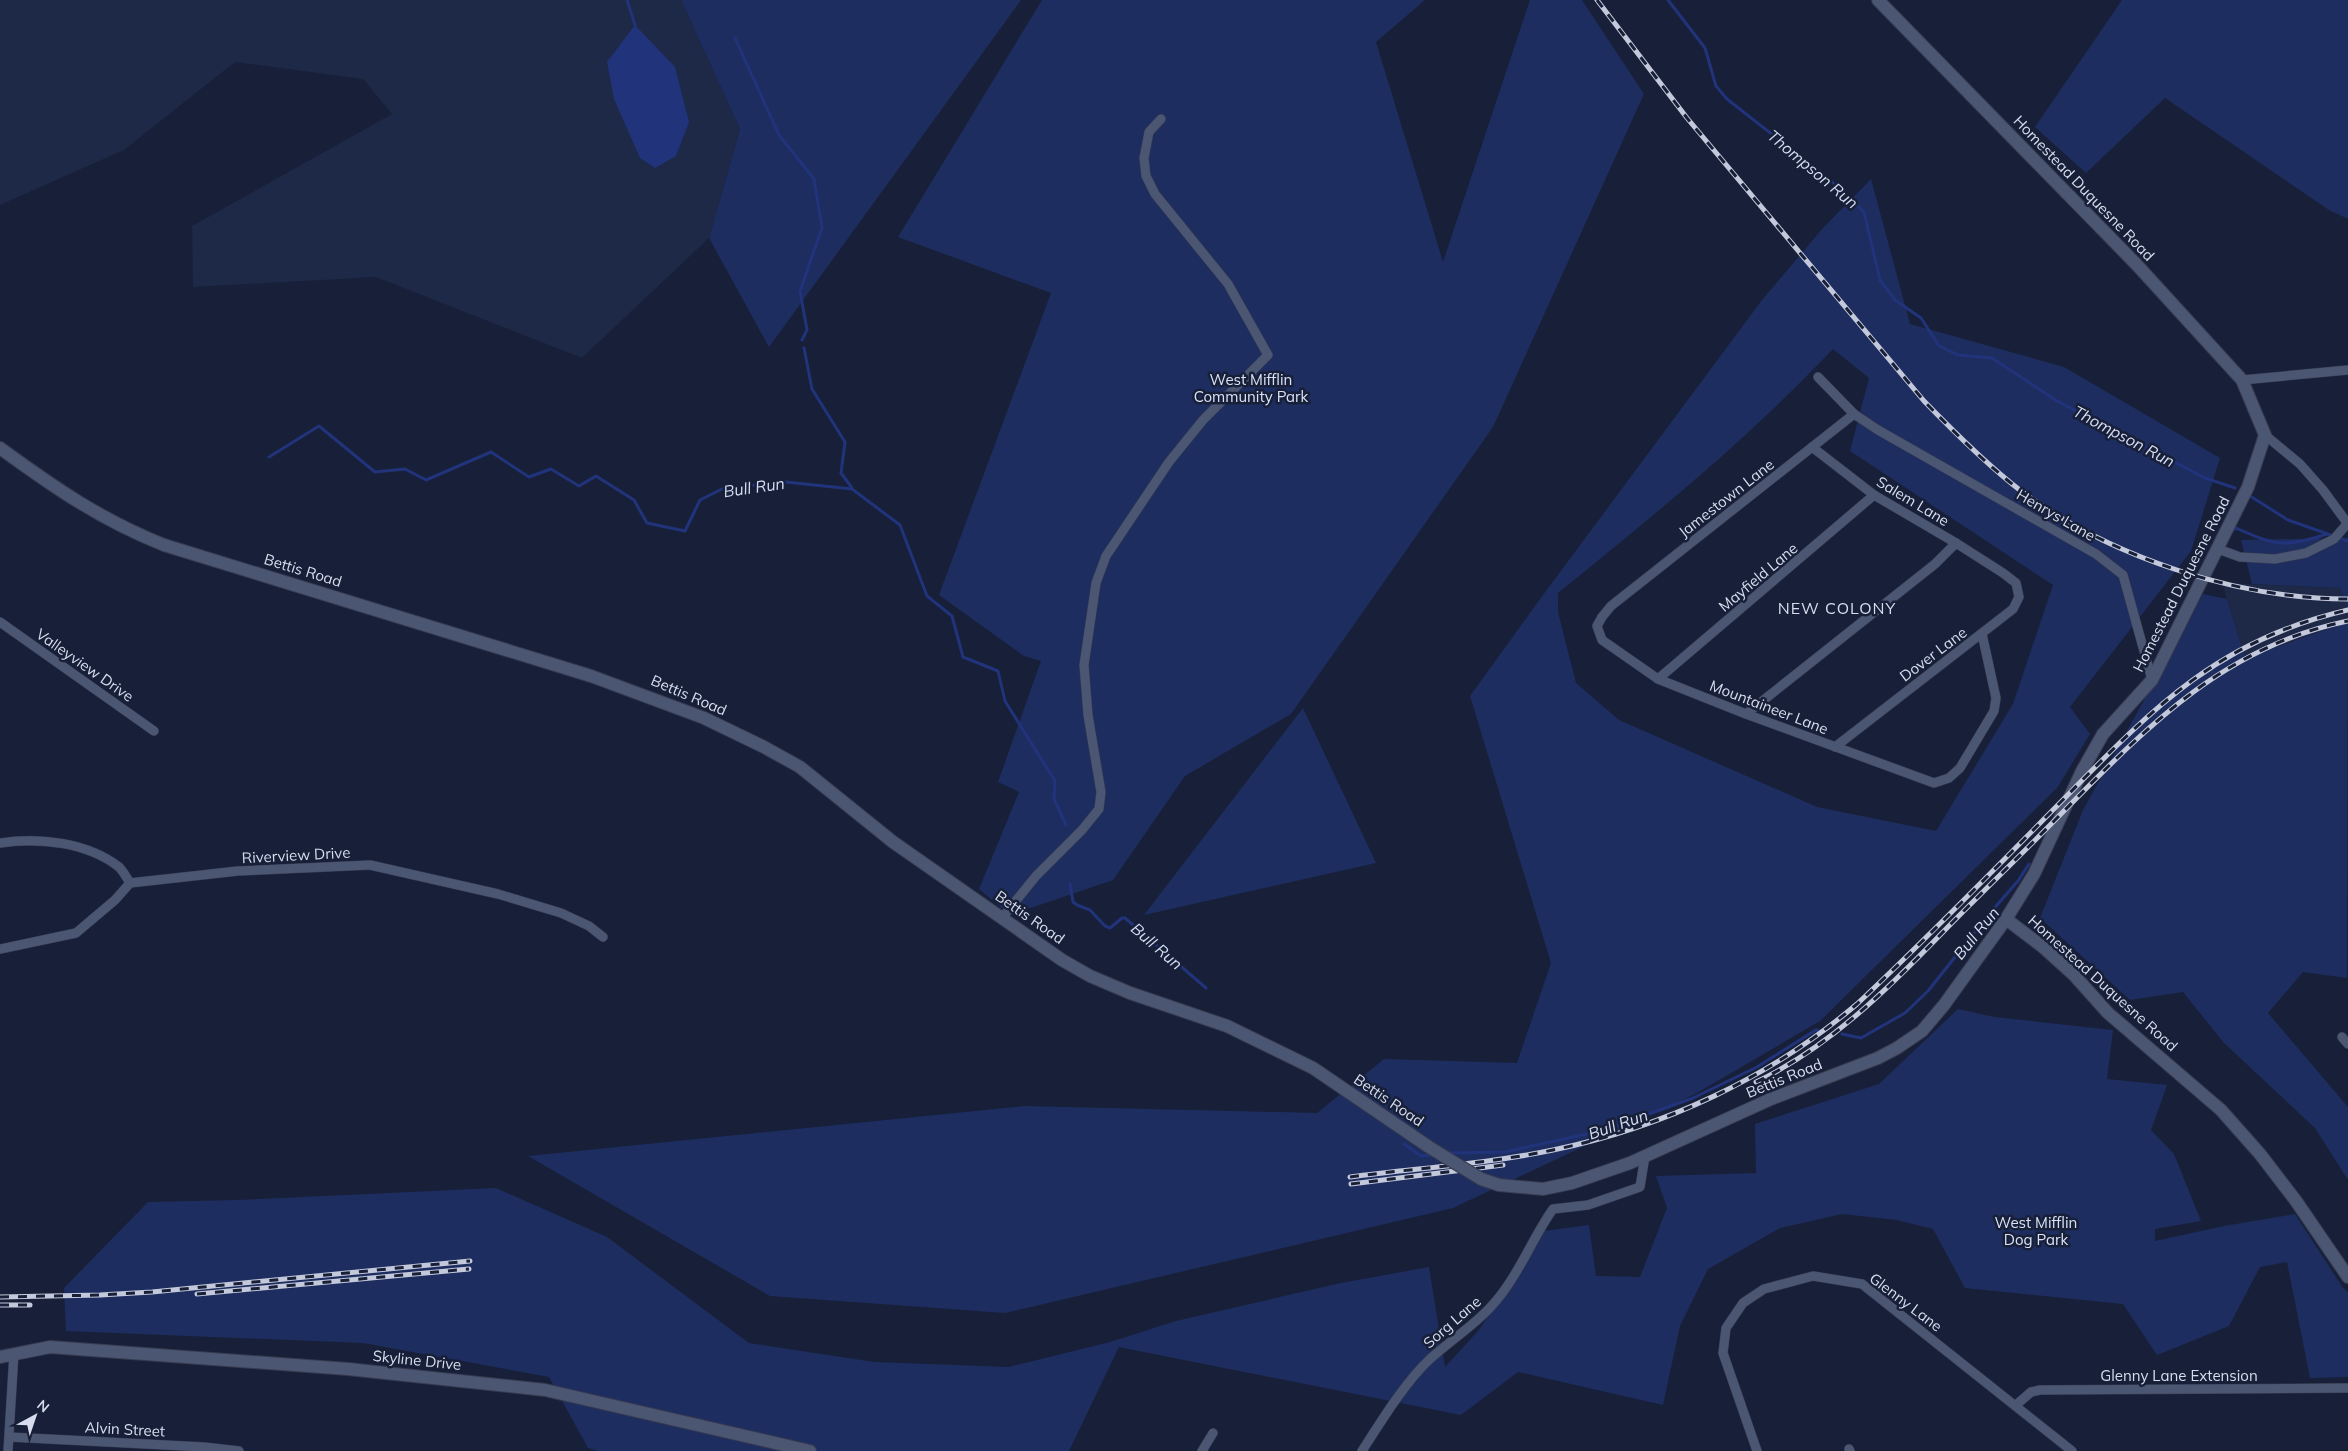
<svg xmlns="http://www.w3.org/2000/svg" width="2348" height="1451" viewBox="0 0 2348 1451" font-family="Mulish,sans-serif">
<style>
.built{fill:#1e2847}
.green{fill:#1e2d5f;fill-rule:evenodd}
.water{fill:#21337b}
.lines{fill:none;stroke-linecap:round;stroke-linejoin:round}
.stream{stroke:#21337b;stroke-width:3}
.street-casing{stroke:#373b50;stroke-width:10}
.secondary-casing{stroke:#373b50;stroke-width:14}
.street{stroke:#4b5672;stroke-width:9}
.secondary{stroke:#4b5672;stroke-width:12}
.rail-casing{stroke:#c3c9db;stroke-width:5}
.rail{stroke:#172038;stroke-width:3;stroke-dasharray:9;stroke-linecap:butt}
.secondary-bridge-casing{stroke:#373b50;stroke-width:14;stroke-linecap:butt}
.secondary-bridge{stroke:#4b5672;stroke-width:12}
.labels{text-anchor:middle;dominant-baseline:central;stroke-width:5;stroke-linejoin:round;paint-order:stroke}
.street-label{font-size:15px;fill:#d7ddee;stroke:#172038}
.park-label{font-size:15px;fill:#d8e1f6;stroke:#172038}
.water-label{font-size:16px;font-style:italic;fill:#d4ddf2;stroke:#172038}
.neighbourhood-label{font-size:16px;letter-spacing:1px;fill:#d7ddee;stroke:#172038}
</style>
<rect width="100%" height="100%" fill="#172038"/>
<!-- built -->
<g class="built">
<polygon points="0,0 681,0 740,129 709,238 582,358 376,277 193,287 192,226 392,114 363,79 235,62 124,150 0,205"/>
<polygon points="2222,583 2340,588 2348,608 2348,622 2245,658"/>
</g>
<!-- green -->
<g class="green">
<polygon points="681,0 1021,0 769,347 709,238 740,129"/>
<polygon points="1042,0 1425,0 1376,42 1443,262 1530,0 1582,0 1644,94 1493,427 1291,714 1185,776 1113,880 1010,915 979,889 1019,792 998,782 1041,661 1024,656 939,595 1051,293 898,237"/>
<polygon points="2122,0 2348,0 2348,219 2329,210 2165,98 2086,173 2035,127"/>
<path d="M1871 179 1910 324 2064 367 2220 458 2191 551 2070 707 2090 734 2057 788 1820 1021 1697 1093 1453 1208 1005 1313 770 1296 528 1156 1025 1106 1317 1113 1384 1059 1517 1063 1551 963 1470 696 1543 595 1762 300 1823 228ZM1833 349 1869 378 1850 451 2053 585 2013 704 1936 831 1817 807 1619 720 1576 683 1558 612V593C1653 516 1748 439 1833 349Z"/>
<polygon points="2348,538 2348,608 2340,588 2252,584 2241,540"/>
<polygon points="2203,594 2227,599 2245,658 2348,622 2347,978 2303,972 2268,1013 2348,1107 2348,1180 2315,1128 2224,1043 2183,992 2130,1000 2040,918 2083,810"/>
<polygon points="1303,708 1376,863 1144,915"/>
<polygon points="1958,1009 1994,1017 2113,1030 2107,1079 2167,1085 2151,1130 2174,1154 2201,1221 2155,1229 2155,1241 2224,1226 2295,1214 2343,1288 2348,1292 2348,1377 2310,1378 2287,1262 2260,1267 2229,1326 2157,1355 2123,1304 1965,1288 1933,1229 1897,1220 1842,1214 1780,1228 1708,1269 1680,1326 1663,1405 1518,1372 1461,1415 1119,1347 1069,1451 598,1451 588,1448 549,1377 363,1343 66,1331 64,1288 148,1202 238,1200 496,1188 607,1237 749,1343 874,1362 1009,1367 1110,1342 1176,1321 1341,1283 1429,1267 1445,1367 1479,1330 1544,1231 1589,1225 1596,1276 1640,1277 1667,1208 1656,1176 1756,1173 1755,1124 1879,1084"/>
</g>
<!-- water -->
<polygon class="water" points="635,25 675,67 689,122 676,156 655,168 640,158 614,99 607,62"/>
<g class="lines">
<!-- stream -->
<g class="stream">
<polyline points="627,0 635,25"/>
<polyline points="1668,0 1705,48 1716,86 1727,99 1829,179 1864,212 1880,280 1895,300 1921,318 1939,346 1958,355 1992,358 2057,401 2205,478 2235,488"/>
<polyline points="735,38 779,135 814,179 822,228 800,291 807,330 802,340"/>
<polyline points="804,348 812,389 845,442 841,473 852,488"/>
<polyline points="269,457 319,426 375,472 405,469 426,480 491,452 529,477 551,469 579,486 596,476 634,500 647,523 685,531 700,500 724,488 786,482 852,489 900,525 927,596 952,616 963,657 998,671 1005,701 1055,781 1054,799 1066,825"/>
<polyline points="2250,496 2288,520 2348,541"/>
<path d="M2232 531 2236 528C2276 546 2286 548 2327 534"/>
<polyline points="1070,884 1073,902 1077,905 1090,910 1105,926 1110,928 1122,918 1125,918 1206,988"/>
<polyline points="1842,1034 1861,1038 1905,1013 1928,991 1990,913 2018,881 2029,864"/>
<polyline points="1404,1144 1421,1156 1434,1155"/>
<polyline points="1448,1153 1505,1152 1605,1130 1693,1098 1757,1067 1816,1030 1819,1031"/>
</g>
<defs>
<g id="street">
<polyline points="1818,377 1854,414"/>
<polyline points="2242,380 2348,370"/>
<polyline points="2265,435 2300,464 2323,490 2348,524"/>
<polyline points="1812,447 1874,495 1956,543 2003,573 2016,583 2019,597 2013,609 1835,747"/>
<polyline points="2218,549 2240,557 2275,559 2306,553 2334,539 2347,524"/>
<polyline points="0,622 154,731"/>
<polyline points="1982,634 1996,698 1994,711 1960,768 1949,778 1934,783 1746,714 1658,679 1602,640 1597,626 1602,617 1611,606 1854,414 1878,430 2096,554 2123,575 2152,680"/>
<polyline points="1658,679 1874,495"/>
<polyline points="1746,714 1935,564 1956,543"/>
<path d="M0 843C38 837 87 842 119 867 123 871 127 878 130 883"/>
<polyline points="1002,918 1036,876 1082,830 1099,809 1101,792 1088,715 1084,665 1096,583 1106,556 1169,462 1203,420 1268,355 1228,284 1155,194 1146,176 1144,158 1149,132 1161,119"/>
<polyline points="0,949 76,933 115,900 130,883 238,871 370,865 498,894 561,913 589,926 603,937"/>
<polyline points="2342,1037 2348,1044"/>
<polyline points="2016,1405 2031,1392 2040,1390 2348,1388"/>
<polyline points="9,1437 204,1447 239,1451"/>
<polyline points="1849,1449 1850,1451"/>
<polyline points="8,1451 14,1353"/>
<polyline points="1202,1451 1213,1433"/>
<path d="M1362 1451C1380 1423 1405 1382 1430 1359 1453 1338 1481 1321 1500 1296 1521 1270 1533 1237 1553 1209L1588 1205 1640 1187 1645 1156"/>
<polyline points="1757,1451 1723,1353 1726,1328 1743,1303 1764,1289 1813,1276 1862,1284 2072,1451"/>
</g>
<g id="secondary">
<path d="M0 448C55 488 101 520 164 545L591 676 704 718 764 747 800 767 893 842 1062 960 1090 976 1130 993 1227 1026 1313 1068 1429 1147"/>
<polyline points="2006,919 2043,947 2074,975 2108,1013 2221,1110 2260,1154 2296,1201 2348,1277"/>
<polyline points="1499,1185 1543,1189 1572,1183 1630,1163 1771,1099 1878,1058 1897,1048 1922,1031 1944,1005 2006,919 2034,874 2082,771 2103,734 2152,680 2248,487 2265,435 2242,380 2137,265 1878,0"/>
<polyline points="0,1357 50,1347 348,1369 545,1390 810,1451"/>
</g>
</defs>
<!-- street casing -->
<use href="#street" class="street-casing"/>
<!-- secondary casing -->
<use href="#secondary" class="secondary-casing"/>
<!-- street -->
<use href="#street" class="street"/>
<!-- secondary -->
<use href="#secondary" class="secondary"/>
<defs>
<g id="rail">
<path d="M1597 0 1687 118 1924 401C1955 433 1986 464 2021 491 2110 557 2237 599 2348 599"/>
<path d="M1756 1082C1828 1048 1888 989 1943 932 1980 894 2019 857 2056 819 2143 731 2221 647 2348 621"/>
<path d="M1350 1177C1417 1168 1486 1164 1553 1150 1664 1127 1770 1078 1857 1004 1922 943 1985 879 2048 815 2143 719 2209 642 2348 610"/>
<polyline points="1351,1184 1503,1165"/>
<polyline points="197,1294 469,1269"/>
<polyline points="0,1297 100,1295 152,1292 470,1261"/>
<polyline points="0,1305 30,1305"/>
</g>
</defs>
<!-- rail casing -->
<use href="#rail" class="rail-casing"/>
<!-- rail -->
<use href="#rail" class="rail"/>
<defs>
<polyline id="secondary-bridge" points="1429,1147 1481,1179 1499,1185"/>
</defs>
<!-- secondary-bridge casing -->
<use href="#secondary-bridge" class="secondary-bridge-casing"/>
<!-- secondary-bridge -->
<use href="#secondary-bridge" class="secondary-bridge"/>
</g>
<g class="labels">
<!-- street labels -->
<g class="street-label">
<text transform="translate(2084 188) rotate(46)">Homestead Duquesne Road</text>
<text transform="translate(1726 498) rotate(-38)">Jamestown Lane</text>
<text transform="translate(1913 501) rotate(31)">Salem Lane</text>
<text transform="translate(2056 515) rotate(30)">Henrys Lane</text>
<text transform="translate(303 570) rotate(17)">Bettis Road</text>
<text transform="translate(1758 577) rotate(-40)">Mayfield Lane</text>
<text transform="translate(2181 584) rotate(-63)">Homestead Duquesne Road</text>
<text transform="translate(1933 654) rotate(-37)">Dover Lane</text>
<text transform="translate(85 665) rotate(35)">Valleyview Drive</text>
<text transform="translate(689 695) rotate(23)">Bettis Road</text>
<text transform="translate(1769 707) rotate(21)">Mountaineer Lane</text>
<text transform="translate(296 855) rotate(-3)">Riverview Drive</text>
<text transform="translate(1030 917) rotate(35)">Bettis Road</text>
<text transform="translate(2103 983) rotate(42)">Homestead Duquesne Road</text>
<text transform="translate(1784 1078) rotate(-22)">Bettis Road</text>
<text transform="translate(1389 1100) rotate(34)">Bettis Road</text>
<text transform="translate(1906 1302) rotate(37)">Glenny Lane</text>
<text transform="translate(1452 1322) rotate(-41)">Sorg Lane</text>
<text transform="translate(417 1360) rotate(6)">Skyline Drive</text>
<text x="2179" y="1375">Glenny Lane Extension</text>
<text transform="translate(125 1429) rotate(3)">Alvin Street</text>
</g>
<!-- park labels -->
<g class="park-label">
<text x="1251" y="379">West Mifflin<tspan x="1251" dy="17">Community Park</tspan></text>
<text x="2036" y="1222">West Mifflin<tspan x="2036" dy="17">Dog Park</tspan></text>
</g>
<!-- water labels -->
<g class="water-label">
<text transform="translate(1813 169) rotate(40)">Thompson Run</text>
<text transform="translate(2124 436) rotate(28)">Thompson Run</text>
<text transform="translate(754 487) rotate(-8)">Bull Run</text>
<text transform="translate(1976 933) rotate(-51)">Bull Run</text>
<text transform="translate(1157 946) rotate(41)">Bull Run</text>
<text transform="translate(1618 1124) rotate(-19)">Bull Run</text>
</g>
<!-- neighbourhood labels -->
<g class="neighbourhood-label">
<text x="1837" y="608">NEW COLONY</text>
</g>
</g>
<!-- north arrow -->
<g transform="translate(35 1416) rotate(40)" stroke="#172038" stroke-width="4" paint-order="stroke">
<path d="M0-4L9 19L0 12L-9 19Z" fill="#d7ddee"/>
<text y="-8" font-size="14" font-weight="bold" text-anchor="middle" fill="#d7ddee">N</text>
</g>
</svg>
